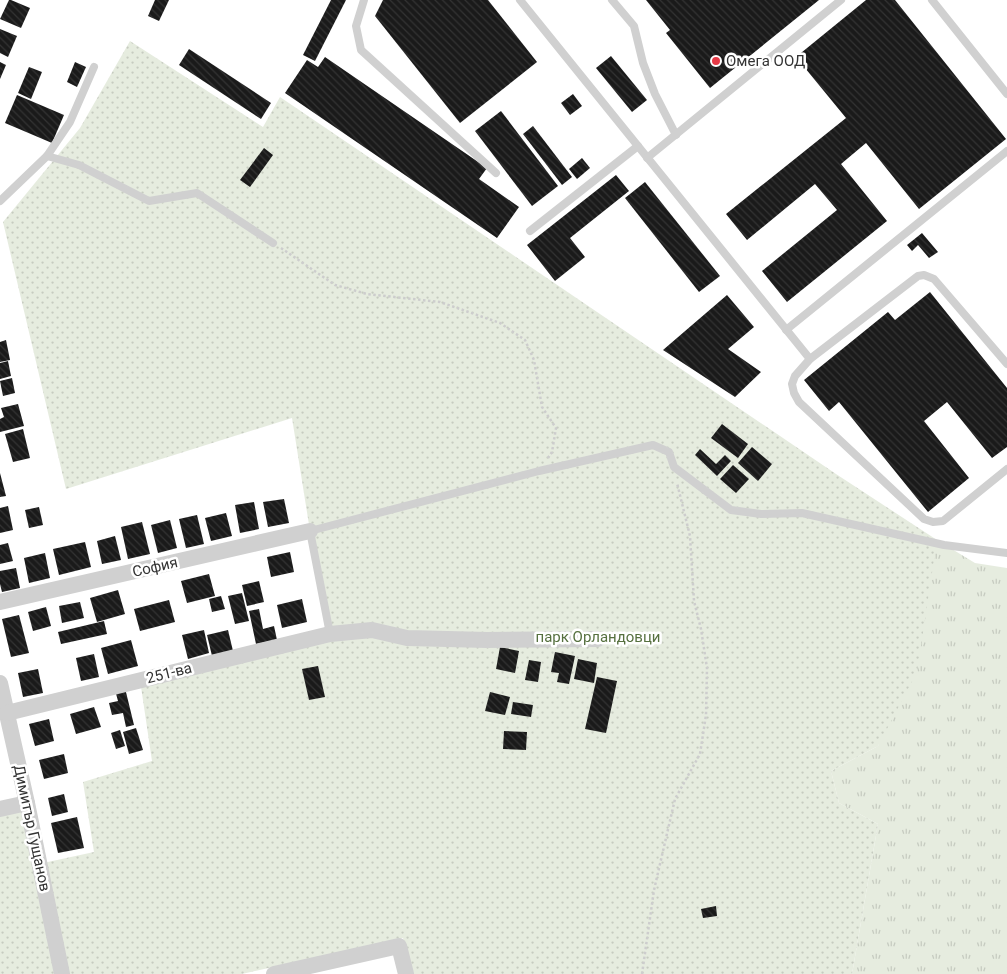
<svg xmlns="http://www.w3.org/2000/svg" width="1007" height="974" viewBox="0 0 1007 974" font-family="Roboto,sans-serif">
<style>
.grass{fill:url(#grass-tufts)}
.park{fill:url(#park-dots)}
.building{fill:url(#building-back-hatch)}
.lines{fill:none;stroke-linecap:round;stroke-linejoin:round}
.path{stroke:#cdcdcd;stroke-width:2.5;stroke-dasharray:2.5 2.5;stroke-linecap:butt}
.lane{stroke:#d0d0d0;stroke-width:8}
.street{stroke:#d0d0d0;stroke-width:16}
.poi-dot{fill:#e63946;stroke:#fff;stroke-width:2}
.labels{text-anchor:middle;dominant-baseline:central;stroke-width:5;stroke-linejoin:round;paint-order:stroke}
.poi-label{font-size:15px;fill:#333;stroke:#fff;text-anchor:start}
.street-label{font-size:15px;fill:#333;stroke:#fff}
.park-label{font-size:15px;fill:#56703f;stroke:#fff}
</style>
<defs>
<pattern id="grass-tufts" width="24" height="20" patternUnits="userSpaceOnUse" patternTransform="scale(1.25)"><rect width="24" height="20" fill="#e6ecdf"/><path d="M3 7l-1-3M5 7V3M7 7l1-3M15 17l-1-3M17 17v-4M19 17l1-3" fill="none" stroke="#c6cbc0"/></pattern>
<pattern id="park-dots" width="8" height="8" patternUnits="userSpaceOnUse" patternTransform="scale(1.25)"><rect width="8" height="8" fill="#e6ecdf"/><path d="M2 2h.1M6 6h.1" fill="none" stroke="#c6cbc0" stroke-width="1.8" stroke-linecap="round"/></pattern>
<pattern id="building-back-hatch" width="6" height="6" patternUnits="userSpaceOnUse" patternTransform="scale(1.25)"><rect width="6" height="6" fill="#1a1a1a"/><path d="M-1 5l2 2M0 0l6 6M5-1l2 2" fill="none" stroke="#333"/></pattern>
</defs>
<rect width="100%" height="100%" fill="#fff"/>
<!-- grass -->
<polygon class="grass" points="937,540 975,563 1007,568 1007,974 852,974 878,824 839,803 831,771 878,746"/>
<!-- park -->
<polygon class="park" points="130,41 263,127 280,97 836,474 937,540 917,672 878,746 831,771 839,803 878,824 852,974 414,974 403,938 242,974 0,974 0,815 21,810 34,865 94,852 83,782 152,761 140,680 330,634 310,531 292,418 66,489 3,222 80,128"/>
<!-- building -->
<g class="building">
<polygon points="9,0 11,0 30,8 21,28 0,19"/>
<polygon points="155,0 169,0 159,21 148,16"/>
<polygon points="331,0 346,0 315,61 303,55"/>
<polygon points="383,0 488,0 537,62 460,123 375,16"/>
<polygon points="646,0 819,0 710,88 666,33 670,30"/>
<polygon points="866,0 895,0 1006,139 919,209 866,143 841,164 887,221 787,302 762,271 837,210 815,184 747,240 726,214 846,118 796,57"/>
<polygon points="0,29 17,36 8,57 0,53"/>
<polygon points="189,49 271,103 261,119 179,65"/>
<polygon points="611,56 647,100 632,112 596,68"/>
<polygon points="325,57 487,168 479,179 519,207 497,238 285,93 307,60 318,67"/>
<polygon points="0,62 6,65 0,79"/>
<polygon points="75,62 86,67 77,87 67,82"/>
<polygon points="29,67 42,72 31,99 18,93"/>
<polygon points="573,94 582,106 570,115 561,103"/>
<polygon points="17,95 64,115 52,143 5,123"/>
<polygon points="501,111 558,186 532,206 475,131"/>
<polygon points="533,126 572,177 562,185 523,134"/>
<polygon points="264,148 273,155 250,187 240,180"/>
<polygon points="582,158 590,168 577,179 569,169"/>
<polygon points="616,175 629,191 570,238 585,257 555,281 527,245"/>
<polygon points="645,182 720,276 699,292 625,198"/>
<polygon points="922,233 938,252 929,258 918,245 912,251 907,245"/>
<polygon points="930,292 1007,388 1007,447 992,458 947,402 924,421 969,478 928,512 839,402 829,411 804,380 888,312 895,320"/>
<polygon points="727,295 754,327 728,349 761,372 735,397 663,350"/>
<polygon points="6,340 10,360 0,362 0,342"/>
<polygon points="8,361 11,376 0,379 0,363"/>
<polygon points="12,378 15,393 3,396 0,381"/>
<polygon points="18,404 24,426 0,432 0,419 4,417 1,408"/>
<polygon points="722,424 748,444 738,458 711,438"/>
<polygon points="23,429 30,458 13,462 5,434"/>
<polygon points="752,447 772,464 758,481 738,463"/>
<polygon points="700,449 716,464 725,455 731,461 717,476 695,455"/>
<polygon points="733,465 749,479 736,493 720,479"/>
<polygon points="0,473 6,496 0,497"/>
<polygon points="284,499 289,523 268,527 263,502"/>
<polygon points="254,502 259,529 240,533 235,505"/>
<polygon points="8,506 13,530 0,533 0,508"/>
<polygon points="39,507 43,525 29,528 25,510"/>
<polygon points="226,513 232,536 211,541 205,518"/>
<polygon points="197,515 204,544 186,548 179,519"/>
<polygon points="170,520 177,548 158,553 151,525"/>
<polygon points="142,522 150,554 128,559 121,527"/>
<polygon points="115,536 121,560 102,564 97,541"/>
<polygon points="85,542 91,567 59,575 53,549"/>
<polygon points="8,543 13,561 0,564 0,545"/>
<polygon points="290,552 294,572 271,577 267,557"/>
<polygon points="45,553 50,578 29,583 24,558"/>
<polygon points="16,568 20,588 2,592 0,584 0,571"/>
<polygon points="209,574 215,596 187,603 181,581"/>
<polygon points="259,581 264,602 247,606 242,585"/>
<polygon points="118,590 125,614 97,622 90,598"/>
<polygon points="242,593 249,621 235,624 228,596"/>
<polygon points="221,596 225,609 212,612 209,599"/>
<polygon points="302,599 307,622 282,628 277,605"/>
<polygon points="169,600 175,622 140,631 134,609"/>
<polygon points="80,602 84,618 62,623 59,606"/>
<polygon points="46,607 51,626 33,631 28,612"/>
<polygon points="259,609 263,629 274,626 277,640 256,644 249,611"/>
<polygon points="19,615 29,653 11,657 2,619"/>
<polygon points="104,621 107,634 61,644 58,632"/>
<polygon points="204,630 209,653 188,659 182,635"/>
<polygon points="228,630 233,651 212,656 207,635"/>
<polygon points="131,640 138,666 108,674 101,648"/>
<polygon points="500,647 519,651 515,673 496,669"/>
<polygon points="555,652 575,656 569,684 557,682 559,673 551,672"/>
<polygon points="94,654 99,677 81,681 76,658"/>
<polygon points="578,659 597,663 594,683 574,679"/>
<polygon points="529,660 541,662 538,682 525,680"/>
<polygon points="318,666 325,697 309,700 302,669"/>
<polygon points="38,669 43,693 23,697 18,673"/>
<polygon points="597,677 617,681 606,733 585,729"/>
<polygon points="125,688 134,725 126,727 123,713 112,715 109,703 118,701 115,690"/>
<polygon points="490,692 510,697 505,715 485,711"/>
<polygon points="513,702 533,705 531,717 511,714"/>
<polygon points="94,707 101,727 76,734 70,714"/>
<polygon points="49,719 54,741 35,746 29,724"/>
<polygon points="136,728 143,750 129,754 123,732"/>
<polygon points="120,730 125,746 116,749 111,733"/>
<polygon points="504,731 527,732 526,750 503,749"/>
<polygon points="64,754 68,773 44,779 39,760"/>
<polygon points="64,794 68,812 52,816 48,798"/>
<polygon points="77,817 84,848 58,853 51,823"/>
<polygon points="716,906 717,916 703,918 701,909"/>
</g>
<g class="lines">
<!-- path -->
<g class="path">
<polyline points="281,248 335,285 367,294 440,302 500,323 525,340 534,360 542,407 556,428 552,452 548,458"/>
<polyline points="642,974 654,890 675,799 700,754 706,715 707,668 701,629 694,601 690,536 677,483"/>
</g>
<!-- lane -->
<g class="lane">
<polyline points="364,0 356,26 361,50 496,173"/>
<polyline points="520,0 810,359"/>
<polyline points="612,0 634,26 643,63 655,94 676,135"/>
<polyline points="932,0 1007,94"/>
<polyline points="47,156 79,165 149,201 197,193 273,243"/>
<polyline points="647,158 841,0"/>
<polyline points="0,201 47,156 70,122 94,67"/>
<polyline points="530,231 638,146"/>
<polyline points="786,330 1007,151"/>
<polyline points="1007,364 934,279 924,275 918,276 810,359 795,376 792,384 794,393 799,402 924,519 933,522 943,521 1007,469"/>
<polyline points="330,634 310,531 539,471 653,445 669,452 674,467 731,510 761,514 802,513 944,545 1007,553"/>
</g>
<!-- street -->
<g class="street">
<polyline points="0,602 310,531"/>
<polyline points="0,683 27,803 62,974"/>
<polyline points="7,713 330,634 372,630 407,638 487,640 598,639"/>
<polyline points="0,809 27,803"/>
<polyline points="274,974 399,946 406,974"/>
</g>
</g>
<!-- markers -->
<circle class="poi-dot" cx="716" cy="61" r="5"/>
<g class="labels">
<!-- poi labels -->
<g class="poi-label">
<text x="726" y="61">Омега ООД</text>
</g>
<!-- street labels -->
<g class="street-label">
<text transform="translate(155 567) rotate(-13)">София</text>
<text transform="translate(169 673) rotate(-14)">251-ва</text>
<text transform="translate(32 828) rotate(78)">Димитър Гущанов</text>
</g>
<!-- park labels -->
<g class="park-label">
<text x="598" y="637">парк Орландовци</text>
</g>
</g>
</svg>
